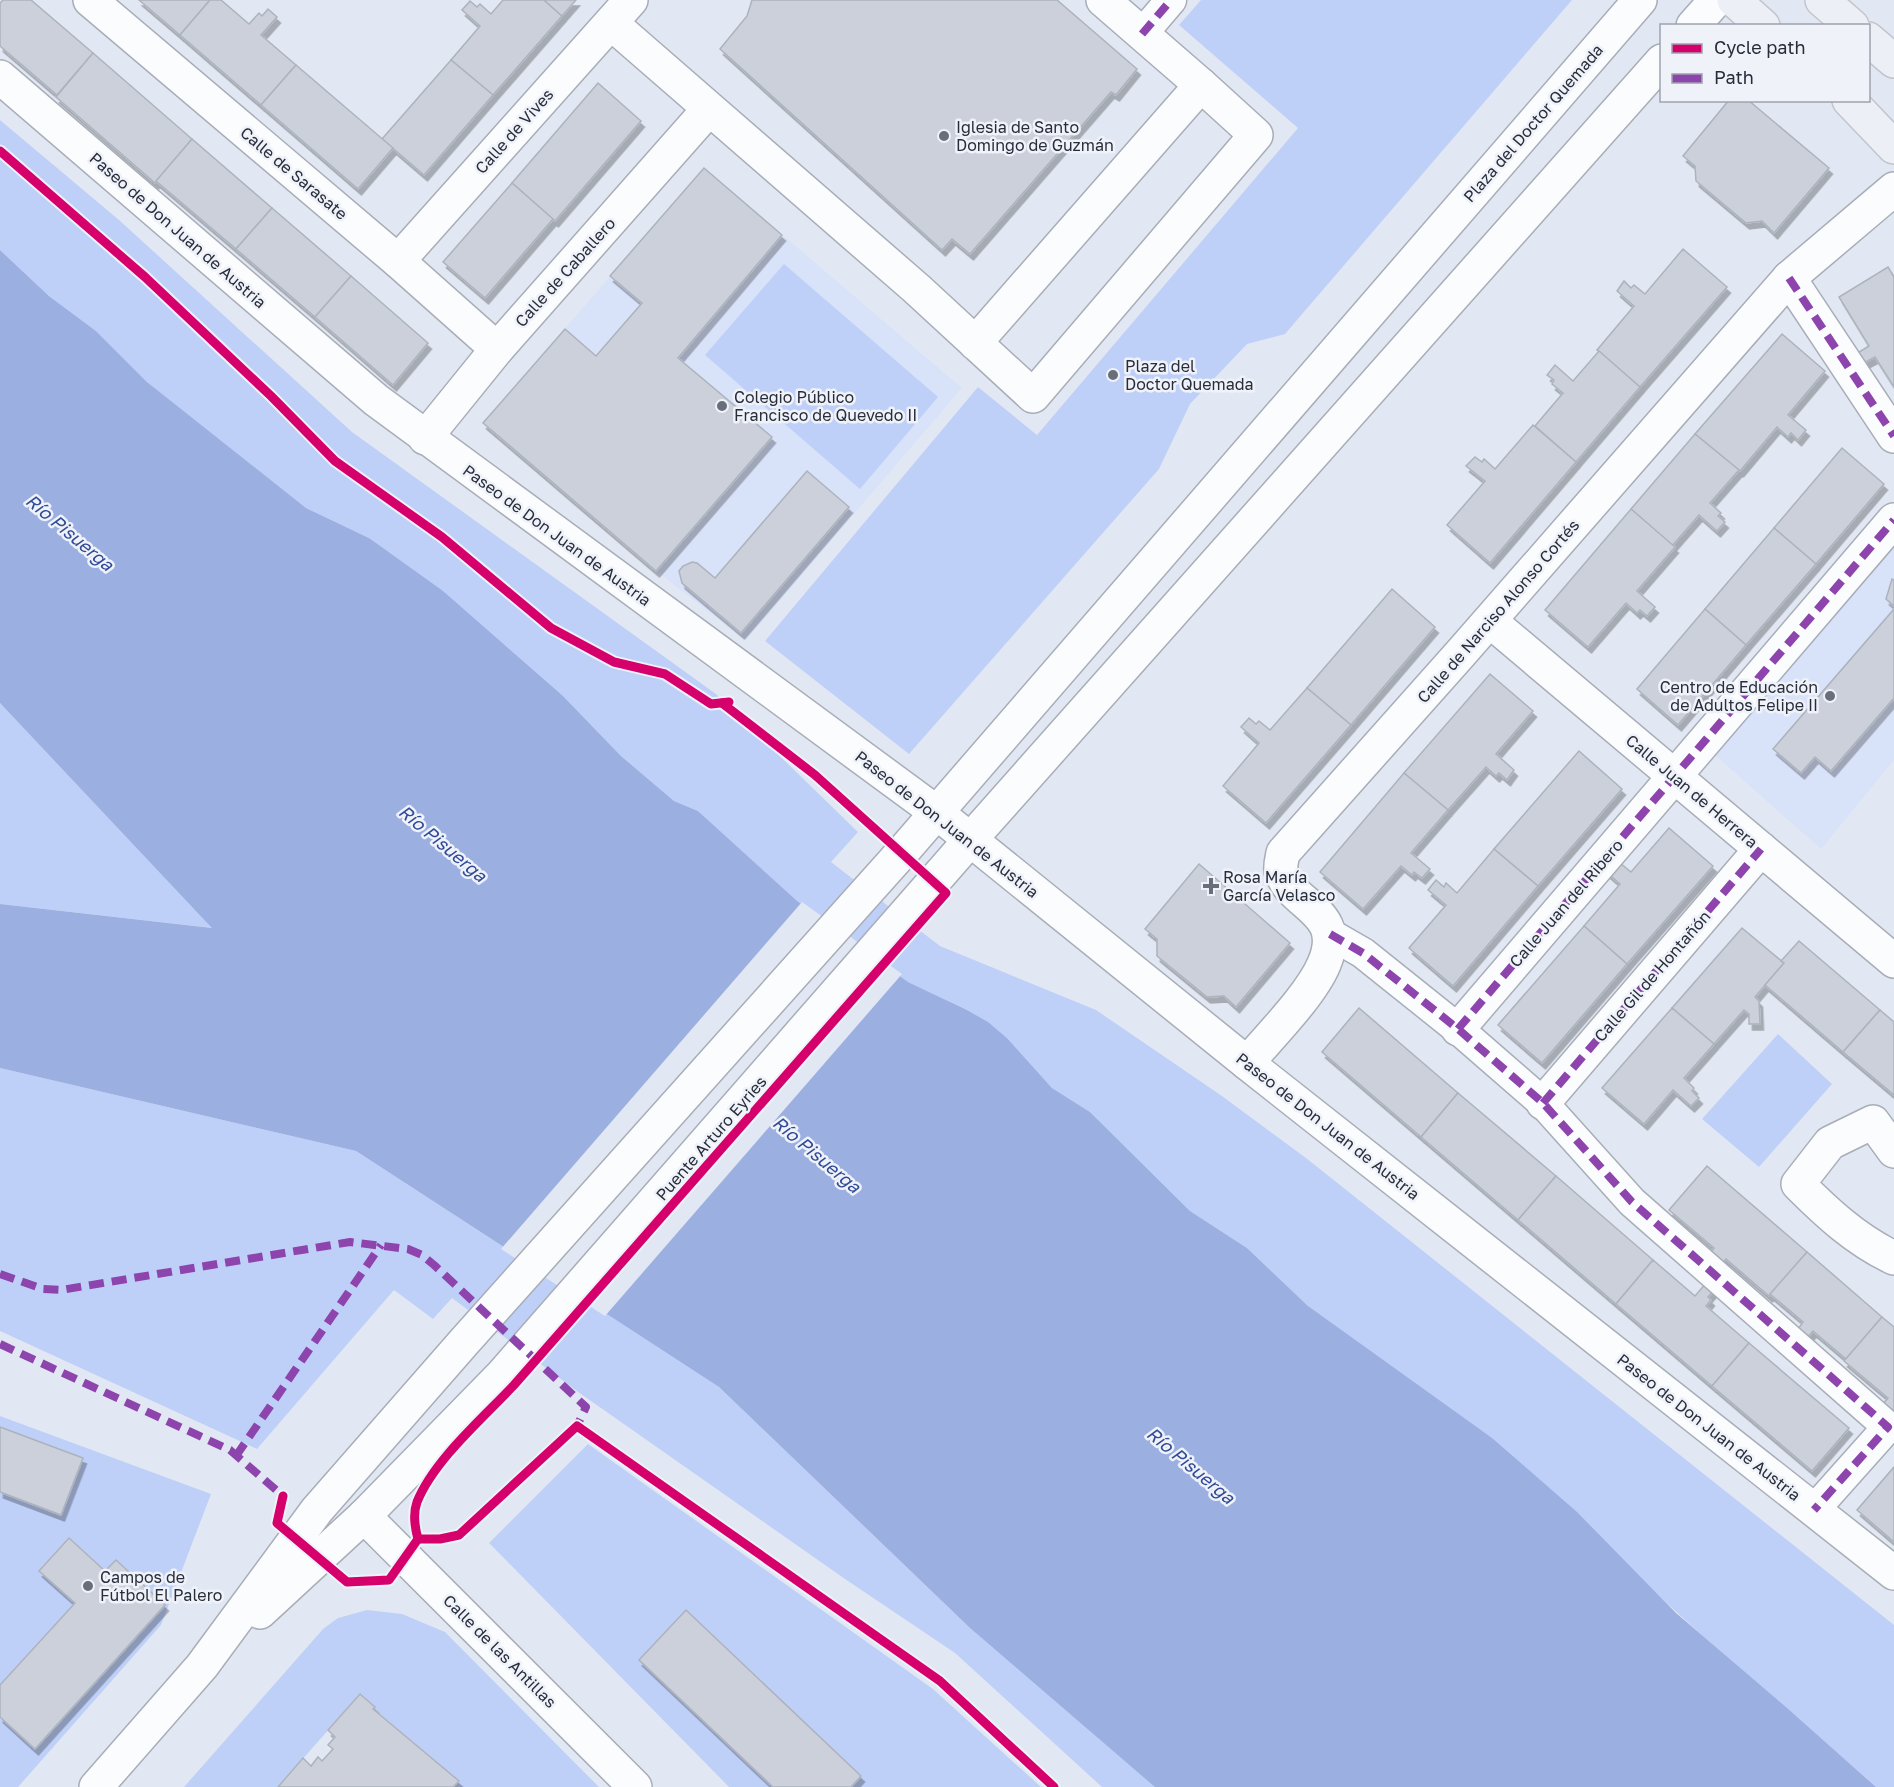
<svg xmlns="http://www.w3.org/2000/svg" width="1894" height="1787" viewBox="0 0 1894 1787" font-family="'Golos Text',sans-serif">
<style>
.built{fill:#d8e2f9}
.green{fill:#bfd0f8}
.water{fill:#9bafe0}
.pier{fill:#e2e8f3}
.building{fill:#cbd0db;stroke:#adb3bd;stroke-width:1.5;filter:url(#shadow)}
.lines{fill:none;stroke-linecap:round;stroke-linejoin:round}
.pedestrian-casing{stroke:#a8adb8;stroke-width:33}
.minor-casing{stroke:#a8adb8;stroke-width:36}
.secondary-casing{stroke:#a8adb8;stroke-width:36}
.primary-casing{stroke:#c2c5cc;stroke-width:36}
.pedestrian{stroke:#fbfcfd;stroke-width:30}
.minor{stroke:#fbfcfd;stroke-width:33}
.secondary{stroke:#fbfcfd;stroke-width:33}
.primary{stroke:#eceff5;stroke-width:33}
.quiet{stroke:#8e44ad;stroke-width:8;stroke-dasharray:15 8;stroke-linecap:butt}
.cycleway-casing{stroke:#eff2f9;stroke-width:13}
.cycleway{stroke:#d6006c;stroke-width:9}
.poi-dot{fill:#696e7b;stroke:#eff2f9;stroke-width:2}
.labels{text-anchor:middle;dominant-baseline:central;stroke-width:5;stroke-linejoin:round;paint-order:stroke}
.street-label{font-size:16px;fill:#282d3a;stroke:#eff2f9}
.poi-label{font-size:16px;fill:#282d3a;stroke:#eff2f9;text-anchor:start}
.water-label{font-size:18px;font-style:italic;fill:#304a98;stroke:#eff2f9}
</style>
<defs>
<filter id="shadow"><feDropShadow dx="3.5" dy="6" stdDeviation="0" flood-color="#0004"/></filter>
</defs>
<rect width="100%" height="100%" fill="#e2e8f3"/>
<!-- built -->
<g class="built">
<polygon points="704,168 962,388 746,640 656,571 483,423"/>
<polygon points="1894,545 1894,760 1821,849 1715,755"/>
</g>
<!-- green -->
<g class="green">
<polygon points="1201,0 1572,0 1285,334 1247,344 1190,404 1159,469 909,754 765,641 978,387 1037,435 1298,128 1179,25"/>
<path d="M0 120 119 220 352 432 716 694 858 832 831 862 940 946 1096 1010 1222 1096 1306 1158 1894 1625V1787H1876C1794 1713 1707 1644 1628 1566L1308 1306 1247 1248 1190 1211 1090 1112 1052 1088 1008 1039 965 1009 908 982 796 901 698 811 674 801 621 756 563 696 369 538 306 508 202 427 147 382 96 331 49 296 0 250Z"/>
<polygon points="784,264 938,397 860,489 705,355"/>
<polygon points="0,703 213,928 0,904"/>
<polygon points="1778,1034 1832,1084 1759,1167 1702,1119"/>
<polygon points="0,1068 356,1151 719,1387 970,1628 1156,1787 1102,1787 955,1653 845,1579 581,1394 452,1298 433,1319 394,1290 257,1449 0,1331"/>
<polygon points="0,1416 211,1494 161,1625 18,1787 0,1787"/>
<polygon points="588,1444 933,1689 1041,1787 729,1787 489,1543"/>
<polygon points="367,1610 402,1614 445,1632 599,1787 453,1787 458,1781 373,1709 374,1706 360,1694 278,1787 184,1787 323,1629 338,1618"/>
</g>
<!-- water -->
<polygon class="water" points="0,250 49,296 96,331 147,382 306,508 369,538 443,591 563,696 621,756 674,801 698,811 797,901 908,982 965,1009 988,1022 1008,1039 1052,1088 1090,1112 1190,1211 1247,1248 1308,1306 1492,1438 1577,1512 1676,1613 1787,1708 1876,1787 1155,1787 970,1628 719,1387 356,1151 0,1068 0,904 212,928 0,703"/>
<!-- pier -->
<polygon class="pier" points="802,902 902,974 605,1316 501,1249"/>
<!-- building -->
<g class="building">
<polygon points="3,0 31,0 93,53 57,95 0,46 0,3"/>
<polygon points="139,0 210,0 180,35"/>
<polygon points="210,0 221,0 249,24 259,13 262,16 268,9 277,17 261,35 296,65 261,105 180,35"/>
<polygon points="503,0 544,0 562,16 493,95 451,60 480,26 462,10 470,1 477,7 480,4 491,14"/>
<polygon points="544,0 576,0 562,16"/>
<polygon points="752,0 1057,0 1137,69 1116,95 1111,92 970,254 952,239 942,250 720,49 747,16"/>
<polygon points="93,53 192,139 155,183 56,97"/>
<polygon points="451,60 493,95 424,175 382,139"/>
<polygon points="296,65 393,148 358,189 261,105"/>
<polygon points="598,83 641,121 555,221 512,183"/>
<polygon points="1729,100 1748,100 1829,168 1774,233 1762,221 1746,223 1696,181 1695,166 1683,156"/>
<polygon points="192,139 272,208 236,249 156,181"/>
<polygon points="704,168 782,235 678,358 772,437 656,571 483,423 565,329 596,356 642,303 610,276"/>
<polygon points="512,183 553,219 485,298 443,262"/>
<polygon points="272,208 351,276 315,317 236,249"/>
<polygon points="1683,249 1727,287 1640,387 1597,350 1634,306 1617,291 1624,281 1631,288 1634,285 1645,294"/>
<polygon points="1888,267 1894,277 1894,387 1875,357 1862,364 1856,354 1869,346 1839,297"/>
<polygon points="351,276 428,343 393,385 315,317"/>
<polygon points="1782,334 1825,371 1788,415 1806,430 1798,440 1791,433 1788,437 1777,427 1740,471 1695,434"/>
<polygon points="1599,351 1640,387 1576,462 1535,426 1563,393 1552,384 1554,380 1547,375 1555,365 1573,381"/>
<polygon points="1533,425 1576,462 1490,563 1447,525 1485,481 1466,466 1475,457 1482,462 1484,459 1495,469"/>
<polygon points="1695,434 1739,470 1710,503 1721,513 1718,516 1725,522 1717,531 1699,515 1672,546 1631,509"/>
<polygon points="1842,448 1884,484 1816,564 1774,528"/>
<polygon points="807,471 849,507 741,633 682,583 679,571 683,566 692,562 697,563 715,578"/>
<polygon points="1631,509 1675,547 1637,591 1655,607 1647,616 1640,610 1637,613 1626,603 1588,647 1545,610"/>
<polygon points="1774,528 1816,564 1746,645 1705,609"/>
<polygon points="1892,579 1894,580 1894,606 1886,599"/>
<polygon points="1392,589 1435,627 1351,725 1307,688"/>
<polygon points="1705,609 1746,645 1678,725 1637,689"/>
<polygon points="1894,609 1894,698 1831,771 1815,757 1801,773 1773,749"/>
<polygon points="1490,674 1533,711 1496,754 1514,770 1507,780 1499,773 1496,776 1486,767 1448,810 1404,773"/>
<polygon points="1307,688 1351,725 1266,823 1223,786 1259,743 1241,727 1249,718 1256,724 1259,721 1270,730"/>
<polygon points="1579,751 1622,789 1538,886 1494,849"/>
<polygon points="1404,773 1448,810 1411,853 1430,869 1422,878 1414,872 1412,875 1401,866 1363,909 1320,872"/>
<polygon points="1669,828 1713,866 1627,964 1584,926 1620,884 1602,868 1620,863 1631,872"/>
<polygon points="1494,849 1538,886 1453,986 1409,948 1446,905 1428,890 1436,880 1444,887 1446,883 1457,893"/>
<polygon points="1199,864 1290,943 1236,1007 1224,996 1207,997 1157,956 1157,939 1145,929"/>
<polygon points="1584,926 1627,964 1542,1063 1498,1025"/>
<polygon points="1742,928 1784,963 1755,997 1759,1001 1760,1024 1749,1024 1749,1014 1744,1010 1714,1044 1672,1008"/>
<polygon points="1799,941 1880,1010 1843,1052 1765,985 1784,963 1781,961"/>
<polygon points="1359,1008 1458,1093 1421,1137 1322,1052"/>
<polygon points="1672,1008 1714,1044 1684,1078 1694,1088 1692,1091 1699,1098 1691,1106 1673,1090 1644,1124 1602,1088"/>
<polygon points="1880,1010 1894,1022 1894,1095 1843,1052"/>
<polygon points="1458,1093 1556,1176 1518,1220 1421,1137"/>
<polygon points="1707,1166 1807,1252 1769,1296 1726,1259 1720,1266 1708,1255 1714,1248 1669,1210"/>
<polygon points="1556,1176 1653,1260 1616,1304 1518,1220"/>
<polygon points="1807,1252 1882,1317 1846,1359 1813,1331 1805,1340 1796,1332 1803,1322 1770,1294"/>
<polygon points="1653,1260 1695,1296 1707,1282 1715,1289 1708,1297 1711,1300 1706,1306 1749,1343 1712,1386 1616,1304"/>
<polygon points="1882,1317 1894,1327 1894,1416 1882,1405 1888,1398 1844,1361"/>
<polygon points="1749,1343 1849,1428 1812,1471 1712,1386"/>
<polygon points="0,1427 83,1458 61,1515 0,1492"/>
<polygon points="1894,1467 1894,1542 1857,1510"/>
<polygon points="69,1538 105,1571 116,1560 165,1605 35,1749 0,1717 0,1685 75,1603 39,1571"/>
<polygon points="686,1610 861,1776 851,1787 773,1787 639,1660"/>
<polygon points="360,1694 375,1707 373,1709 459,1781 453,1787 278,1787 303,1758 311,1766 318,1757 322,1761 333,1749 328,1745 335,1737 328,1730"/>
</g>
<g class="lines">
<defs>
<g id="pedestrian">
<polyline points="1142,34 1171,0"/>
<polyline points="1330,934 1363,953 1458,1029 1543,1103 1632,1202 1888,1427 1814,1510"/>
</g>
<g id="minor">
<polyline points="90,0 398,261 497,349"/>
<polyline points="1103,0 1201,85"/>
<polyline points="611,23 917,289 1033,396 1256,135 1201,85 975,343"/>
<polyline points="0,77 376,400 936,812 1247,1063 1894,1573"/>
<polyline points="398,261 631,0"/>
<polyline points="1789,278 1894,436"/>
<polyline points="425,438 497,349 709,109"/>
<polyline points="1490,621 1894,961"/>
<polyline points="1458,1029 1894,520"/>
<path d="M1247 1063C1270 1036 1311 995 1324 964 1347 910 1291 907 1281 871 1280 865 1282 859 1283 853L1461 653 1789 278 1894 189"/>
<polyline points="1543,1103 1761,849"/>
<path d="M1894 1151 1873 1122 1830 1143 1798 1184C1827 1213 1856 1240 1894 1258"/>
<polyline points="364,1516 635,1787"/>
</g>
<g id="secondary">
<polyline points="1693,26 1716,0"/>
<polyline points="260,1612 364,1516 502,1375 970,840 1662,61"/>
<polyline points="96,1787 202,1666 317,1510 464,1342 905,849 1640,0"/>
</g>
<g id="primary">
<polyline points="1734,0 1763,26"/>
<polyline points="1822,0 1852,26"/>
<polyline points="1868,39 1894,61"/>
<polyline points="1849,100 1894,147"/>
</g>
</defs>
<!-- pedestrian casing -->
<use href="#pedestrian" class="pedestrian-casing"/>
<!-- minor casing -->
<use href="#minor" class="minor-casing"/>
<!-- secondary casing -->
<use href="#secondary" class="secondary-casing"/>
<!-- primary casing -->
<use href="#primary" class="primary-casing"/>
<!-- pedestrian -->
<use href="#pedestrian" class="pedestrian"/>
<!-- minor -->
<use href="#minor" class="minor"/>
<!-- secondary -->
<use href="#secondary" class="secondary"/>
<!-- primary -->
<use href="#primary" class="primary"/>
<!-- quiet -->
<g class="quiet">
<polyline points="1142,34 1171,0"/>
<polyline points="1789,278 1894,436"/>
<polyline points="1330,934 1363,953 1458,1029 1543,1103 1632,1202 1888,1427 1814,1510"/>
<polyline points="1458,1029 1894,520"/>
<polyline points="1543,1103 1761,849"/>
<polyline points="0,1274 43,1289 61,1290 350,1242 408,1249 422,1255 434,1265 586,1407 577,1426"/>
<polyline points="0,1344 230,1450 283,1496"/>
<polyline points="236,1456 381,1245"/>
</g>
<defs>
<g id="cycleway">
<polyline points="0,151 145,277 271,396 335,461 442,537 551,628 614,662 665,674 711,704 729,702"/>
<path d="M722 703 815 775 946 893 514 1385C483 1418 434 1460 417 1502 413 1513 415 1528 418 1539H440L459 1535 577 1426 940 1681 1054 1787"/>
<polyline points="283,1496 277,1523 347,1582 389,1580 418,1539"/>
</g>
</defs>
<!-- cycleway casing -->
<use href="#cycleway" class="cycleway-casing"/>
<!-- cycleway -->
<use href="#cycleway" class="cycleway"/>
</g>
<!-- markers -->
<g class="poi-dot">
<circle cx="944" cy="136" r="6"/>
<circle cx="1113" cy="375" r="6"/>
<circle cx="722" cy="406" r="6"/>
<circle cx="1830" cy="696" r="6"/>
<path d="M1208 877h6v6h6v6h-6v6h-6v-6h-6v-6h6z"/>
<circle cx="88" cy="1586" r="6"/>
</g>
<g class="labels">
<!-- street labels -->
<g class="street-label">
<text transform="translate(1533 123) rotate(-49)">Plaza del Doctor Quemada</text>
<text transform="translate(514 131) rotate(-48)">Calle de Vives</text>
<text transform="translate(294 173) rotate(40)">Calle de Sarasate</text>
<text transform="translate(178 230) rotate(41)">Paseo de Don Juan de Austria</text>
<text transform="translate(565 272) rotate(-48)">Calle de Caballero</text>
<text transform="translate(557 535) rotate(36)">Paseo de Don Juan de Austria</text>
<text transform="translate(1498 611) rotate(-49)">Calle de Narciso Alonso Cortés</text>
<text transform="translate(1692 791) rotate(40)">Calle Juan de Herrera</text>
<text transform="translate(947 824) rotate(38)">Paseo de Don Juan de Austria</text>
<text transform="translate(1566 903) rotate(-49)">Calle Juan del Ribero</text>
<text transform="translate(1652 976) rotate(-49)">Calle Gil de Hontañón</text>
<text transform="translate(1328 1126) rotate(38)">Paseo de Don Juan de Austria</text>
<text transform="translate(711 1138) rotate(-49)">Puente Arturo Eyries</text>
<text transform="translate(1709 1427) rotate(38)">Paseo de Don Juan de Austria</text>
<text transform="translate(500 1651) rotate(45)">Calle de las Antillas</text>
</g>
<!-- poi labels -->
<g class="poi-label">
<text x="956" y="127">Iglesia de Santo<tspan x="956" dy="18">Domingo de Guzmán</tspan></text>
<text x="1125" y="366">Plaza del<tspan x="1125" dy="18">Doctor Quemada</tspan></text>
<text x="734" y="397">Colegio Público<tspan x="734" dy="18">Francisco de Quevedo II</tspan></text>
<text x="1818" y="687" text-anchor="end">Centro de Educación<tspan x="1818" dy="18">de Adultos Felipe II</tspan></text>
<text x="1223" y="877">Rosa María<tspan x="1223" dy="18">García Velasco</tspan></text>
<text x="100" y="1577">Campos de<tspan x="100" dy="18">Fútbol El Palero</tspan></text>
</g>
<!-- water labels -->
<g class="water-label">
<text transform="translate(70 532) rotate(40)">Río Pisuerga</text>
<text transform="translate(443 843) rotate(40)">Río Pisuerga</text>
<text transform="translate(817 1154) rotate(40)">Río Pisuerga</text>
<text transform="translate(1191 1465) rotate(40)">Río Pisuerga</text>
</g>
</g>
<!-- legend -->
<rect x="1660" y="24" width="210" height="78" fill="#eff2f9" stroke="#9fa3ad" stroke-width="1.5"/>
<rect x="1672" y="44" width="30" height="9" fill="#d6006c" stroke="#9fa3ad" stroke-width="1.5"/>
<text x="1714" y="54" font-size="18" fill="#282d3a">Cycle path</text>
<rect x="1672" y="74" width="30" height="9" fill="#8e44ad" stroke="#9fa3ad" stroke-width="1.5"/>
<text x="1714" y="84" font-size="18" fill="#282d3a">Path</text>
</svg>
